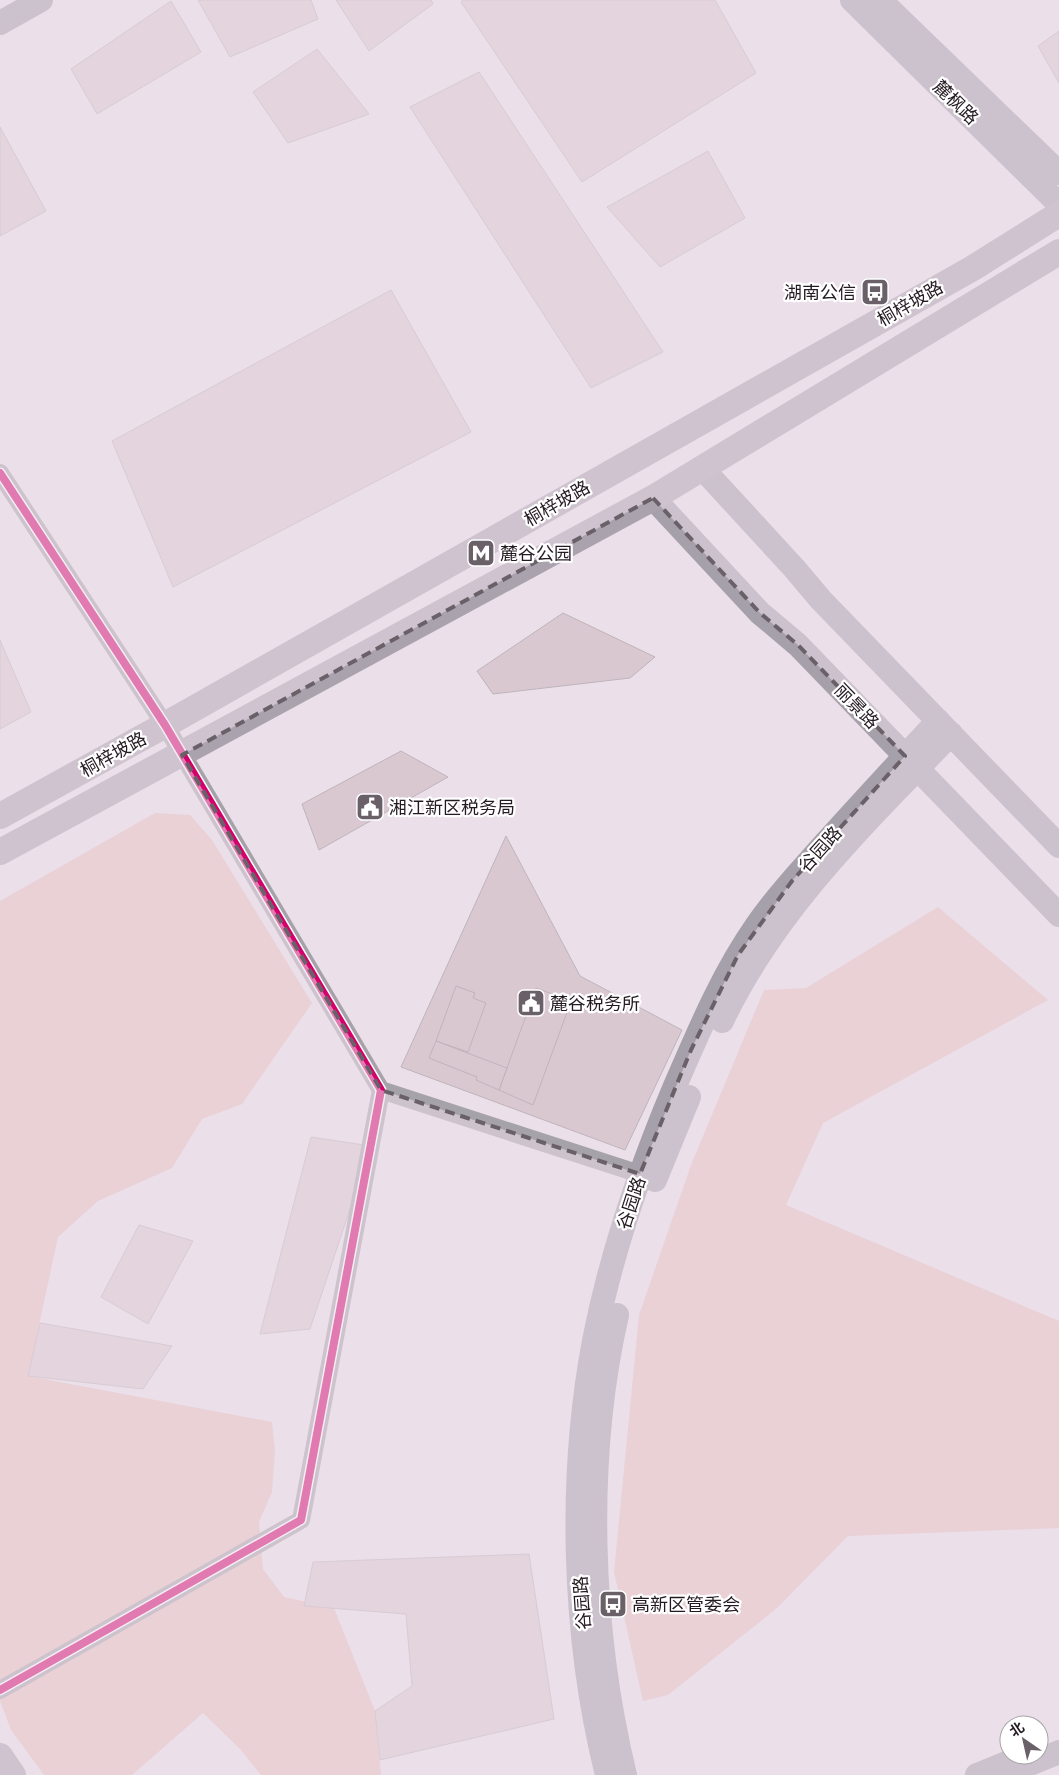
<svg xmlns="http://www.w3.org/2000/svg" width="1059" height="1775" viewBox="0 0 1059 1775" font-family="'Public Sans','Noto Sans SC',sans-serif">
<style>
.green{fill:#e7c0bf}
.building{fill:#dac8d1;stroke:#bfb4bb}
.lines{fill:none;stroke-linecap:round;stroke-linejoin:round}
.street{stroke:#a6a2aa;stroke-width:18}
.secondary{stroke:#a6a0aa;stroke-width:24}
.primary{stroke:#aaa3ae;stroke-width:26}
.cycleway-casing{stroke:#fff;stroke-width:11}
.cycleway{stroke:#d6006c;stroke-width:8}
.marked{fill:none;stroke:#6a6068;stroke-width:4;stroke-dasharray:10 6;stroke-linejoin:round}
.labels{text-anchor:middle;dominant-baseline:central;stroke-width:4.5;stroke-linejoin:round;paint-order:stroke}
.street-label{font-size:18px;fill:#241b22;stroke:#fff}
.poi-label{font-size:18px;fill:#241b22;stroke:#fff;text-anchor:start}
</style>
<rect width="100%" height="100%" fill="#ebdfea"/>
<!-- green -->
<g class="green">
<polygon points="155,813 190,815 212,840 312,1003 242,1104 202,1119 172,1168 98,1201 58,1237 28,1376 272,1422 275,1451 272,1492 259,1522 263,1569 284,1597 334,1608 375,1711 381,1775 261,1775 241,1750 203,1713 132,1775 44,1775 11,1730 0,1701 0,901"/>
<polygon points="938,907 1048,1000 823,1123 786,1205 1059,1321 1059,1528 848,1536 777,1608 668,1695 643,1701 614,1572 639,1315 691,1165 764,990 806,988"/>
</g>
<!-- building -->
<g class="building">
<polygon points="198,0 311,0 318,19 230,57"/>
<polygon points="336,0 431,0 433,4 369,51"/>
<polygon points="463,0 715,0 756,73 582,182 461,2"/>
<polygon points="171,1 201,52 97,114 71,69"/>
<polygon points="1059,31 1059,83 1038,46"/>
<polygon points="317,49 369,114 288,143 253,92"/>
<polygon points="479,72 663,352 591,388 410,107"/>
<polygon points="0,127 46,211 0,236"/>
<polygon points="708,151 745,218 660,267 607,207"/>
<polygon points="391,290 471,432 173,587 112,441"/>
<polygon points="563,613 655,657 630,678 493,694 477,671"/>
<polygon points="0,640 31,712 0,729"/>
<polygon points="401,751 448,777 319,850 302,804"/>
<polygon points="506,836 580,976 682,1030 625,1150 401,1067"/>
<polygon points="456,986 475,993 473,998 486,1003 468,1052 436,1041"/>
<polygon points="536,988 561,997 561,1004 569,1007 533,1105 499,1090"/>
<polygon points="436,1041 507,1068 499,1090 476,1080 477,1077 429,1058"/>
<polygon points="311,1137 371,1146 310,1329 260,1334"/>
<polygon points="139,1225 193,1241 148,1324 101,1297"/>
<polygon points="40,1323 172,1346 143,1389 28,1376"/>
<polygon points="529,1554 554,1719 380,1760 375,1711 412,1686 406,1614 304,1606 313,1562"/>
</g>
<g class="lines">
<!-- street -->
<g class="street">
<polyline points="0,473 165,725 381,1090 301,1520 0,1690"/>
<polyline points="381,1090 640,1174"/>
</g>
<!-- secondary -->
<g class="secondary">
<polyline points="852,0 1059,204"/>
<polyline points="880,0 1059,173"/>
<polyline points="0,23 41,0"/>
<polyline points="703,469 794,568 821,600 1059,846"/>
<polyline points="653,498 760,613 798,645 1059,915"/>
<path d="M722 1021C775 909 866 822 951 734"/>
<polyline points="655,1180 689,1097"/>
<path d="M617 1315C584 1460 590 1631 625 1775"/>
<path d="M607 1775C573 1639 568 1479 594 1341 611 1253 640 1169 675 1086 699 1031 722 975 757 925 775 898 798 874 820 849 859 806 898 763 938 721"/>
<polyline points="977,1775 1016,1759"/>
<polyline points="1003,1775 1059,1752"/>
</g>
<!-- primary -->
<g class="primary">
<polyline points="0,816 165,725 973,268 1059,214"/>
<polyline points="0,852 653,498 1059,252"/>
<polyline points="0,1756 13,1775"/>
</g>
<defs>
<polyline id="cycleway" points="0,473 165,725 381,1090 301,1520 0,1690"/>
</defs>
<!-- cycleway casing -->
<use href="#cycleway" class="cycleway-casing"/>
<!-- cycleway -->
<use href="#cycleway" class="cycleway"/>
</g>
<!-- marked area -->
<path d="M0 0H1059V1775H0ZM653 498 760 613 798 645 905 756 792 881 738 955 691 1050 640 1174 381 1090 182 755Z" fill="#ebdfea" fill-opacity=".55" fill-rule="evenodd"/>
<path class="marked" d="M653 498 760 613 798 645 905 756 792 881 738 955 691 1050 640 1174 381 1090 182 755Z"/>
<!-- icons -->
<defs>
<symbol id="bus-square" viewBox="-11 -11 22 22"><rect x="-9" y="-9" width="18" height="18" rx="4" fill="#6a6068" stroke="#fff"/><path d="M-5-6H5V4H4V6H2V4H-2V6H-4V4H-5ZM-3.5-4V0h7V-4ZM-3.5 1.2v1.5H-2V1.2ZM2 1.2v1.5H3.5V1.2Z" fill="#fff"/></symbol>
<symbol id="metro-square" viewBox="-11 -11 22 22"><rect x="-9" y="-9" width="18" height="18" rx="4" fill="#6a6068" stroke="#fff"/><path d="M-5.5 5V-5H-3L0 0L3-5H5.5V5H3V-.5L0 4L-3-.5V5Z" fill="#fff"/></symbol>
<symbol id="civic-square" viewBox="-11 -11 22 22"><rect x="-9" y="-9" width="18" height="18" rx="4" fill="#6a6068" stroke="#fff"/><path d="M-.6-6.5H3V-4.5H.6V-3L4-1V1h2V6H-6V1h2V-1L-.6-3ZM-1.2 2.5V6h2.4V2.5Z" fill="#fff"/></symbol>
</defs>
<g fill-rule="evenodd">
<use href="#bus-square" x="859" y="276" width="32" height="32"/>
<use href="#metro-square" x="465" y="537" width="32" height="32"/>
<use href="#civic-square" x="354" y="791" width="32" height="32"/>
<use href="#civic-square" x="515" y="987" width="32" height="32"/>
<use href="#bus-square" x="597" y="1588" width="32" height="32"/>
</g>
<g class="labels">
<!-- street labels -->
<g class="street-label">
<text transform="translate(956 102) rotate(44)">麓枫路</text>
<text transform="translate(910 303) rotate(-30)">桐梓坡路</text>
<text transform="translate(557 503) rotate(-30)">桐梓坡路</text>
<text transform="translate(857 706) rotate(46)">丽景路</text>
<text transform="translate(113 754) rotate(-29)">桐梓坡路</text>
<text transform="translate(820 849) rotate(-48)">谷园路</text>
<text transform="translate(631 1203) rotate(-72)">谷园路</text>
<text transform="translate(582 1603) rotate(-94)">谷园路</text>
</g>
<!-- poi labels -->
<g class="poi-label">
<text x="856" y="292" text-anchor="end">湖南公信</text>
<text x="500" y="553">麓谷公园</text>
<text x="389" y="807">湘江新区税务局</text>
<text x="550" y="1003">麓谷税务所</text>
<text x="632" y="1604">高新区管委会</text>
</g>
</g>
<!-- north arrow -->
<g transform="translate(1024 1740) rotate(326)"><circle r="24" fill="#ffffff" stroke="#a7a4a7"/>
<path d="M0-4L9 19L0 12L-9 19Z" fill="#6a6068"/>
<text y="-8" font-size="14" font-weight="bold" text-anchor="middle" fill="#241b22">北</text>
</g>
</svg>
